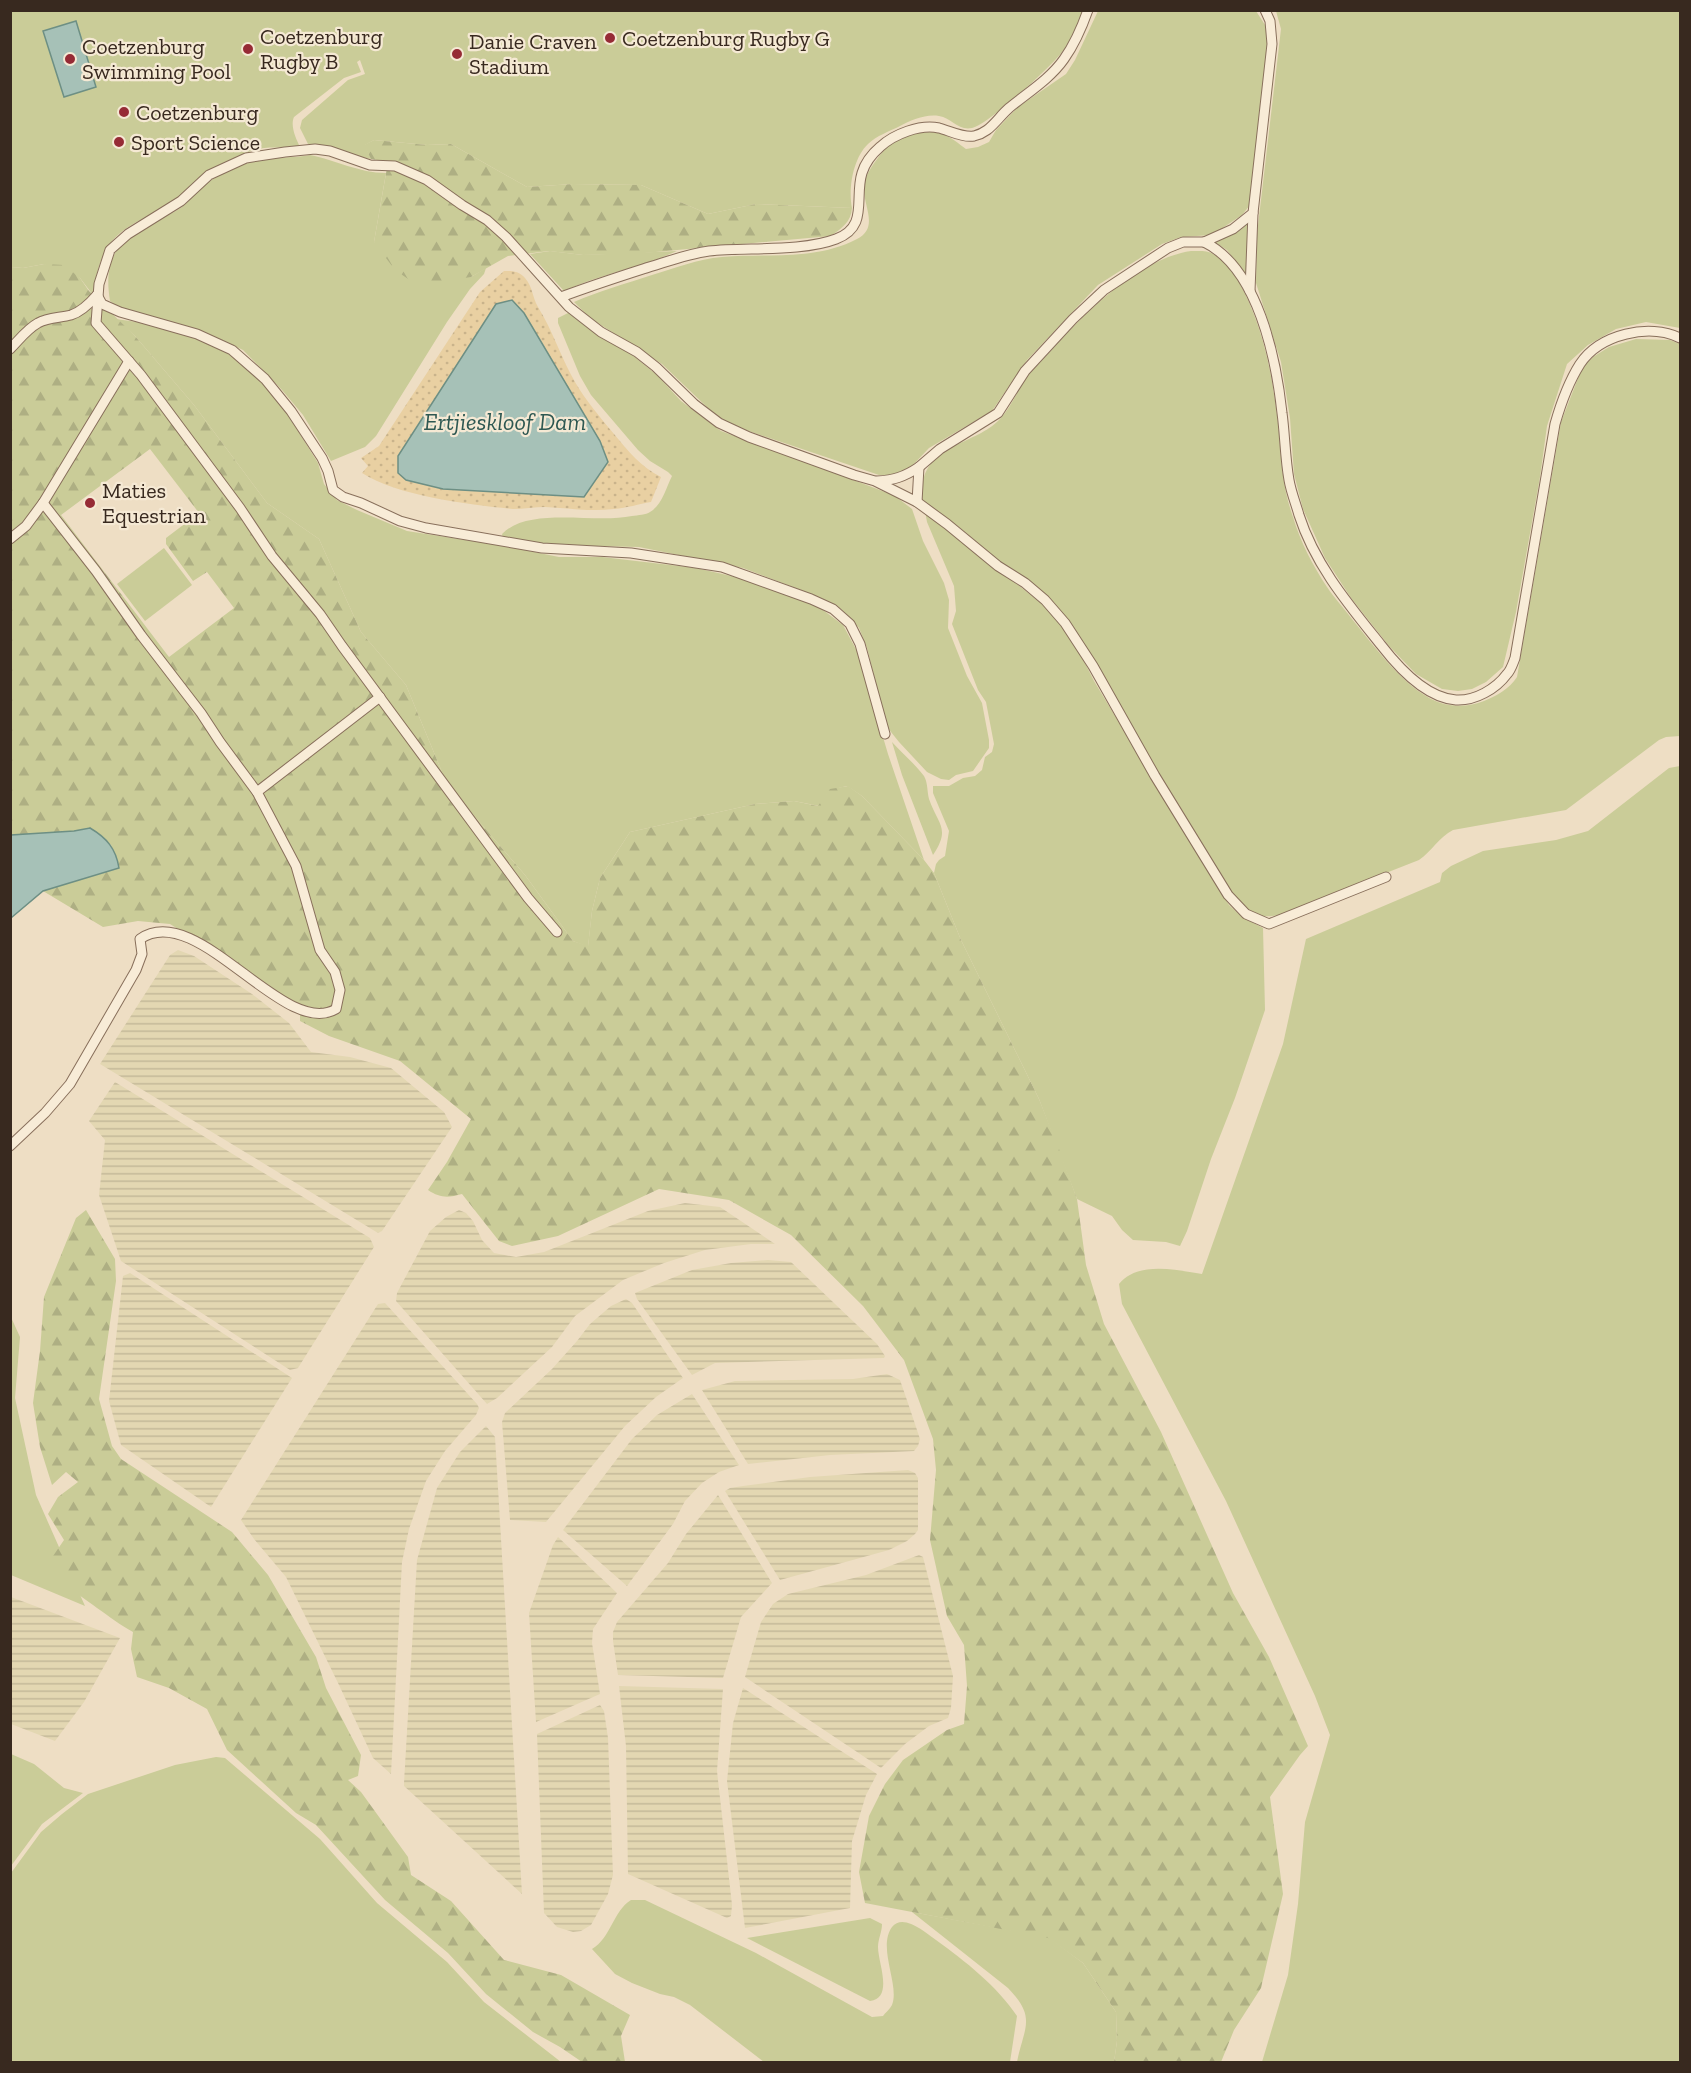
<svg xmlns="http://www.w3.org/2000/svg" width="1691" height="2073" viewBox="0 0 1691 2073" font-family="'Zilla Slab',serif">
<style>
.farmland{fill:url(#farmland-rules)}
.green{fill:#cacc98}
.forest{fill:url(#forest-firs);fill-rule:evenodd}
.sand{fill:url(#sand-dots)}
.water{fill:#a6c1b7;stroke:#6d8f84;stroke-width:1.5}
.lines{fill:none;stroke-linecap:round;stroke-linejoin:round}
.minor-casing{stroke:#886f5b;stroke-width:11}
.minor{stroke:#f8ecd7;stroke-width:9}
.poi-dot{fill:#962b35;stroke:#f5e9d4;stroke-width:2}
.labels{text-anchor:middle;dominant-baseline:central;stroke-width:4.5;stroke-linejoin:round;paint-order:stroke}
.poi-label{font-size:22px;fill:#38291f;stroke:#f5e9d4;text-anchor:start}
.water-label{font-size:24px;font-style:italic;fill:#2e5852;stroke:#f5e9d4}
</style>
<defs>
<pattern id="farmland-rules" width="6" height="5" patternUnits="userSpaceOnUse" patternTransform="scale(1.5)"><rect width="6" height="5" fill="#e3d7b2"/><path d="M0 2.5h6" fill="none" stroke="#c4b999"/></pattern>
<pattern id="forest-firs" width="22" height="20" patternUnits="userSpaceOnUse" patternTransform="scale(1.5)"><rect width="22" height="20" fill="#cacc98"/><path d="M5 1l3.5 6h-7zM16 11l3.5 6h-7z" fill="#aeaf83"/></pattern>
<pattern id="sand-dots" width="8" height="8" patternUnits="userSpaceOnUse" patternTransform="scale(1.5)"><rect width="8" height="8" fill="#e9d0a2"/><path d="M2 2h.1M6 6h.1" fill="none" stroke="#c9b38b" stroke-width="1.8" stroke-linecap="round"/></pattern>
</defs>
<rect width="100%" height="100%" fill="#eedec4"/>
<!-- farmland -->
<g class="farmland">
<polygon points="178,950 194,956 252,994 289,1023 311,1052 350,1057 391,1068 444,1112 452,1127 382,1231 378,1233 100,1064 170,955"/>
<polygon points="115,1082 370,1238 374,1247 298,1368 290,1370 121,1261 99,1195 105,1140 89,1121"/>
<polygon points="685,1203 720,1207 775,1244 751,1244 705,1250 664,1263 623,1280 575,1316 552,1347 497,1398 487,1404 396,1301 397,1293 430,1231 446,1217 459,1210 466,1213 473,1221 482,1240 494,1253 516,1257 544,1252 648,1211"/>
<polygon points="768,1260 791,1262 877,1344 885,1356 884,1358 715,1363 692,1375 637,1299 635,1293 692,1270 731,1263"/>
<polygon points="130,1273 292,1378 211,1507 121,1445 109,1401 123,1276"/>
<polygon points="626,1299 632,1303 683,1378 656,1397 625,1426 546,1522 510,1520 502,1422 505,1413 552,1369 577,1341 590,1324 611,1306"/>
<polygon points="385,1303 477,1404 479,1408 476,1415 445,1451 426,1481 409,1529 402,1562 391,1774 373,1758 339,1685 286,1577 254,1539 241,1520 378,1304"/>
<polygon points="887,1374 900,1380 910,1409 920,1439 918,1446 914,1451 830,1455 748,1464 702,1390 735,1381 853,1379"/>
<polygon points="692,1394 739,1465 719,1472 702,1483 685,1501 673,1524 627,1586 563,1530 632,1439 657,1415"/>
<polygon points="486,1426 495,1437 522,1894 404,1786 404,1783 417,1560 437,1488 460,1452"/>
<polygon points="908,1470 915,1473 918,1478 918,1530 915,1534 907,1541 889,1550 780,1580 725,1491 730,1488 743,1486 810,1477"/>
<polygon points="718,1495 772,1583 741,1617 723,1678 618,1675 613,1641 613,1632 617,1622 668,1563 686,1534"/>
<polygon points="558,1537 617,1593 593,1629 592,1643 600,1694 536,1722 529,1613 553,1545"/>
<polygon points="919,1555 923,1557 953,1676 951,1708 948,1718 929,1726 905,1744 881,1768 745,1677 761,1622 773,1604 788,1594 866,1575"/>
<polygon points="11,1597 120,1638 84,1702 55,1741 11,1724"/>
<polygon points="619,1686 723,1689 717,1771 732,1905 731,1916 727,1918 628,1874 626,1746"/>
<polygon points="743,1688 877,1774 866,1795 852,1841 850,1908 745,1928 727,1781 733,1723"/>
<polygon points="600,1705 604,1711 608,1738 613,1875 608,1894 591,1925 581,1931 573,1932 557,1927 544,1913 537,1734"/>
</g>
<!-- green -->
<g class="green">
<path d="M11 11H1083C1078 23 1072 37 1065 48 1055 64 989 124 972 128 958 131 952 118 939 116 925 114 912 120 900 126 890 131 876 136 868 144 853 158 848 189 852 208L756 204 708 214 641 185 573 184 527 187 451 144 427 145 374 140 365 145 371 159 352 155 317 144H308L300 128 302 120 348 80 365 74 360 60 357 62 361 72 344 78 294 117C290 126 296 139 300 147 284 149 266 145 251 151 225 160 204 183 182 197 131 229 102 225 93 295L80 278 44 264 23 268 11 267Z"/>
<path d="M1098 11H1256L1267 28V45L1250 205 1242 215 1212 235 1181 237 1162 244 1098 285 1027 360 992 411 929 448 912 466 893 475H879L728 424 710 410 662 364 590 318 574 302C599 291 625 284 652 275 676 268 697 259 722 257 768 253 815 261 857 239 882 226 859 202 865 181 867 171 885 146 895 141 907 134 929 129 943 134 951 137 959 144 966 149L978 147 989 142 996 130 1018 107 1066 74 1075 60Z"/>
<polygon points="1276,11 1680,11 1680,328 1646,322 1616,329 1588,345 1567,364 1547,426 1540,477 1516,612 1503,667 1486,682 1472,689 1458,691 1442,689 1416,674 1389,646 1351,598 1325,558 1303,509 1294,474 1290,418 1281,362 1256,283 1257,234 1281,29"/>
<path d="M310 155C336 160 359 173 386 173L374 242 471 277 486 268 484 274 470 289 447 322 376 436 365 447 331 461 303 415 282 390 243 350 222 340 123 310 110 301C100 240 135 235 179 209 189 203 195 191 205 184 221 174 241 163 260 160 276 157 294 158 310 155Z"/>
<polygon points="1250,222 1247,277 1227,250 1213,241 1239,231"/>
<path d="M550 251 583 255 677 251C640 268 600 274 564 291L530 254Z"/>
<path d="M1191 251C1197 251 1208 250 1213 254 1230 263 1241 284 1248 300 1267 342 1274 387 1279 432 1281 462 1283 489 1293 517 1300 541 1313 566 1327 587 1334 598 1344 608 1352 619 1375 647 1408 694 1444 704 1457 707 1472 706 1484 701 1498 695 1509 689 1517 677L1561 422 1582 368 1593 357 1609 347 1636 339 1670 340 1680 344V736L1666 737 1659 740 1566 810 1453 830C1439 837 1432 851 1419 860L1279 915C1254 920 1248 911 1232 892L1145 750 1069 621 1025 578 999 561 959 527 922 500C921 494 922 488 923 482 929 445 977 443 999 420 1012 407 1018 388 1029 374 1035 367 1042 361 1048 354 1083 315 1137 259 1191 251Z"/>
<path d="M570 312 585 326 626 350 657 375 681 401 721 431 872 487 895 496 912 509 923 541 944 583 949 600 948 628 967 676 982 703 989 740V748L973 771 956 775 949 780 941 779 927 772 899 742 887 727 867 648 859 628 841 609 814 595 743 568 639 547 553 545 503 538 502 534C529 506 594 524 632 516 638 515 646 515 650 512 662 505 666 488 672 476L668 472 650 461 638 450 591 395 580 376 558 323V318Z"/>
<polygon points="116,319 137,322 204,341 238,358 280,402 318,463 324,484 337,500 357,510 407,531 504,546 559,557 602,557 696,568 740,578 819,607 843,625 858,653 888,754 924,860 862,796 847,786 830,790 819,806 794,801 755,804 630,832 600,878 592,911 588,947 573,941 525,875 447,784 406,685 361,632 319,539 267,503 194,405 135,336"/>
<polygon points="925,511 1042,604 1062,626 1080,653 1094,681 1136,751 1229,905 1242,917 1263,928 1265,1010 1235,1098 1211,1159 1187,1231 1180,1246 1166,1242 1133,1240 1122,1230 1112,1216 1077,1199 1039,1099 961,940 934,873 936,864 939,860 945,856 949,831 933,793 933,786 949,786 963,778 975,776 982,770 985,757 992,752 994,744 986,702 978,690 952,624 956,611 954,586 927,522"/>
<polygon points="164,548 192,585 145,621 117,584"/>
<path d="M892 742C902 753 915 764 924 776 928 783 927 792 929 799 938 825 951 828 933 855L902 775Z"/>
<path d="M1680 766V2062H1262L1288 1975 1298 1904 1305 1822 1330 1735 1315 1696 1226 1501 1122 1304 1119 1284C1137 1261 1177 1270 1202 1274L1283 1044 1306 939 1440 882 1442 873 1451 866 1483 851 1556 840 1588 831 1669 768Z"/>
<polygon points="10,1315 20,1337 15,1398 36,1495 85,1606 11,1575"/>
<polygon points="11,1754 34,1764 64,1788 83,1793 42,1824 11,1866"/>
<polygon points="216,1757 225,1758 320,1839 377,1903 447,1962 484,2002 561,2062 11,2062 11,1873 41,1832 62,1814 88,1794 175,1765"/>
<path d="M631 1900H645L756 1953 872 2017 883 2016C885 2013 890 2009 892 2005 900 1985 877 1948 892 1927 903 1913 925 1932 936 1940 965 1961 997 1986 1017 2016L1010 2062H764L690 2005 674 1997 660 1994 632 1983 615 1974 592 1949C611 1938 613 1911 631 1900Z"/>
<path d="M912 1912 1048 1937 1083 1963 1116 2012 1117 2041 1114 2062H1017C1024 2027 1037 2018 1008 1988Z"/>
<path d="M870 1918 882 1924C882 1932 878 1939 878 1947 878 1963 894 1998 870 2001L747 1938Z"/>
</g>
<!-- forest -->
<g class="forest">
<path d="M374 140 427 145 451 144 527 187 573 184 641 185 708 214 756 204 852 208C851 222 842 228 831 236L634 254 583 255 549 251 508 256 471 277 417 285 395 270 374 242 388 162 371 159 364 145Z"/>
<path d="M44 264 64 265 80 278 89 291 135 336 194 405 267 503 319 539 361 632 406 685 447 784 525 875 573 941 588 946 592 911 600 878 630 832 755 804 794 801 818 806 830 789 848 786 862 796 924 860 934 873 961 940 1039 1099 1059 1149 1077 1199 1086 1265 1104 1324 1161 1432 1233 1593 1269 1657 1308 1746 1300 1755 1270 1797 1283 1894 1261 1988 1234 2030 1221 2062H1114L1117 2041 1116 2012 1083 1963 1048 1938 865 1903 859 1872 869 1816 885 1784 903 1760 947 1730 964 1724 967 1686 964 1645 947 1616 930 1540 936 1470 933 1439 904 1360 863 1306 791 1235 729 1200 659 1189 558 1236 512 1246 499 1241 462 1194C448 1198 440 1198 428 1190L447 1162 471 1119 400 1061 329 1036 300 1021V1006L170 924 138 921 103 927 43 891 119 868 111 845 90 828 74 831 11 835V267L23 268ZM150 449 199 513 166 538V544L193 581 207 572 234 608 169 657 61 515Z"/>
<path d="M86 1210 115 1259 116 1281 99 1399 112 1446 121 1459 232 1532 268 1575 316 1657 326 1688 361 1755 358 1776 348 1780 361 1792 408 1857 411 1875 451 1901 504 1960 561 1975 630 2015 621 2036 625 2062H582L560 2047 533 2032 486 1994 448 1953 385 1900 316 1825 296 1813 227 1750 207 1709 169 1688 137 1677 131 1649 133 1632C120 1625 110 1617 97 1608 78 1593 59 1585 49 1562L64 1540 48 1514 58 1497 78 1482 66 1472 52 1485 40 1447 33 1403 40 1351 44 1297 76 1218Z"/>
</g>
<!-- sand -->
<path class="sand" d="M504 271C512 271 519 271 525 278 533 287 532 297 538 307 553 331 561 358 575 382 586 401 600 417 614 434 628 451 641 467 661 477L651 502C639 504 627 508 614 509 591 512 568 508 545 507 535 507 524 509 513 509 471 505 397 496 362 473L368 466 361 458 379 446 480 292Z"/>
<!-- water -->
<g class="water">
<polygon points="76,21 96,87 64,97 43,31"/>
<polygon points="512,300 524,313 600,441 608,462 584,497 443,489 406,480 398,473 398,456 496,304"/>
<path d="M90 828C107 838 116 849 119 868L43 891 11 918V835L74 831Z"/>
</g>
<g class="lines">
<defs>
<g id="minor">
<path d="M1265 10 1270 21 1272 44 1253 213 1233 229 1204 242C1258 268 1276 358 1282 413 1285 435 1285 458 1289 480 1291 492 1296 504 1299 515 1315 565 1349 605 1381 645 1398 667 1426 698 1456 700 1475 701 1496 689 1507 674 1511 670 1513 663 1515 658L1555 424C1561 403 1568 383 1580 364 1600 334 1649 323 1680 338"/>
<polyline points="1250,291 1253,213"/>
<polyline points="97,295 102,304 120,312 197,334 232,350 265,379 291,411 322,458 328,471 333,490 343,497 361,503 400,521 426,528 542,548 631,553 722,567 811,599 833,609 850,624 860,644 885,734"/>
<path d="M561 297C588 287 615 278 643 269 664 263 686 254 709 251 746 247 802 252 836 239 869 227 854 198 862 173 865 163 873 153 880 147 894 134 920 124 939 128 950 131 964 138 974 136 978 135 983 133 987 130 995 124 1001 115 1009 108 1027 93 1050 79 1064 59 1074 45 1082 27 1088 10"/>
<path d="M10 349C19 340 27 329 38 323 48 317 60 318 71 315 81 312 90 303 97 295"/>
<polyline points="919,467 940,449 998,413 1025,371 1073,319 1104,290 1168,248 1183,242 1204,242"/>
<path d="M877 481C894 480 904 477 919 467L917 502"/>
<polyline points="10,539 26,526 43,503 129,361"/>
<polyline points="257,792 380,697"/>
<polyline points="557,932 528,898 342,646 320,614 272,556 240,508 141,375 96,323 99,284 110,250 128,234 181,201 209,175 246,158 285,152 315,149 330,151 370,165 395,166 427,180 462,205 487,220 506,237 569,307 601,332 637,352 656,367 694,404 719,423 749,437 854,475 875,481 917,502 947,524 998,566 1025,583 1045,600 1065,623 1093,666 1155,776 1228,895 1246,914 1269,924 1386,877"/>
<path d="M10 1146 45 1113 70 1084 136 970 142 954 140 939C197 899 284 1040 336 1009L340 990 335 972 320 950 296 866 257 792 220 742 201 713 141 635 96 571 43 503"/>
</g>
</defs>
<!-- minor casing -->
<use href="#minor" class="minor-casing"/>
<!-- minor -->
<use href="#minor" class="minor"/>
</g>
<!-- markers -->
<g class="poi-dot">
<circle cx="610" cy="38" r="6"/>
<circle cx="248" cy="49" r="6"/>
<circle cx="457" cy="54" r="6"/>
<circle cx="70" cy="59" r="6"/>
<circle cx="124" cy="112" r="6"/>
<circle cx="119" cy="142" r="6"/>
<circle cx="90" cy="503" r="6"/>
</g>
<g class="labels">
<!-- poi labels -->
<g class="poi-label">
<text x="260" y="36">Coetzenburg<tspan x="260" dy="25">Rugby B</tspan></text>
<text x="622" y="38">Coetzenburg Rugby G</text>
<text x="469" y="41">Danie Craven<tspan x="469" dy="25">Stadium</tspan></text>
<text x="82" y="46">Coetzenburg<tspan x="82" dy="25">Swimming Pool</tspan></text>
<text x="136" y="112">Coetzenburg</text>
<text x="131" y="142">Sport Science</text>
<text x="102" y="490">Maties<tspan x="102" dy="25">Equestrian</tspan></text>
</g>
<!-- water labels -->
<g class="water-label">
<text x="505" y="421">Ertjieskloof Dam</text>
</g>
</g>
<!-- border -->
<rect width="1691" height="2073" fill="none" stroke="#38291f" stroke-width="24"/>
</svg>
